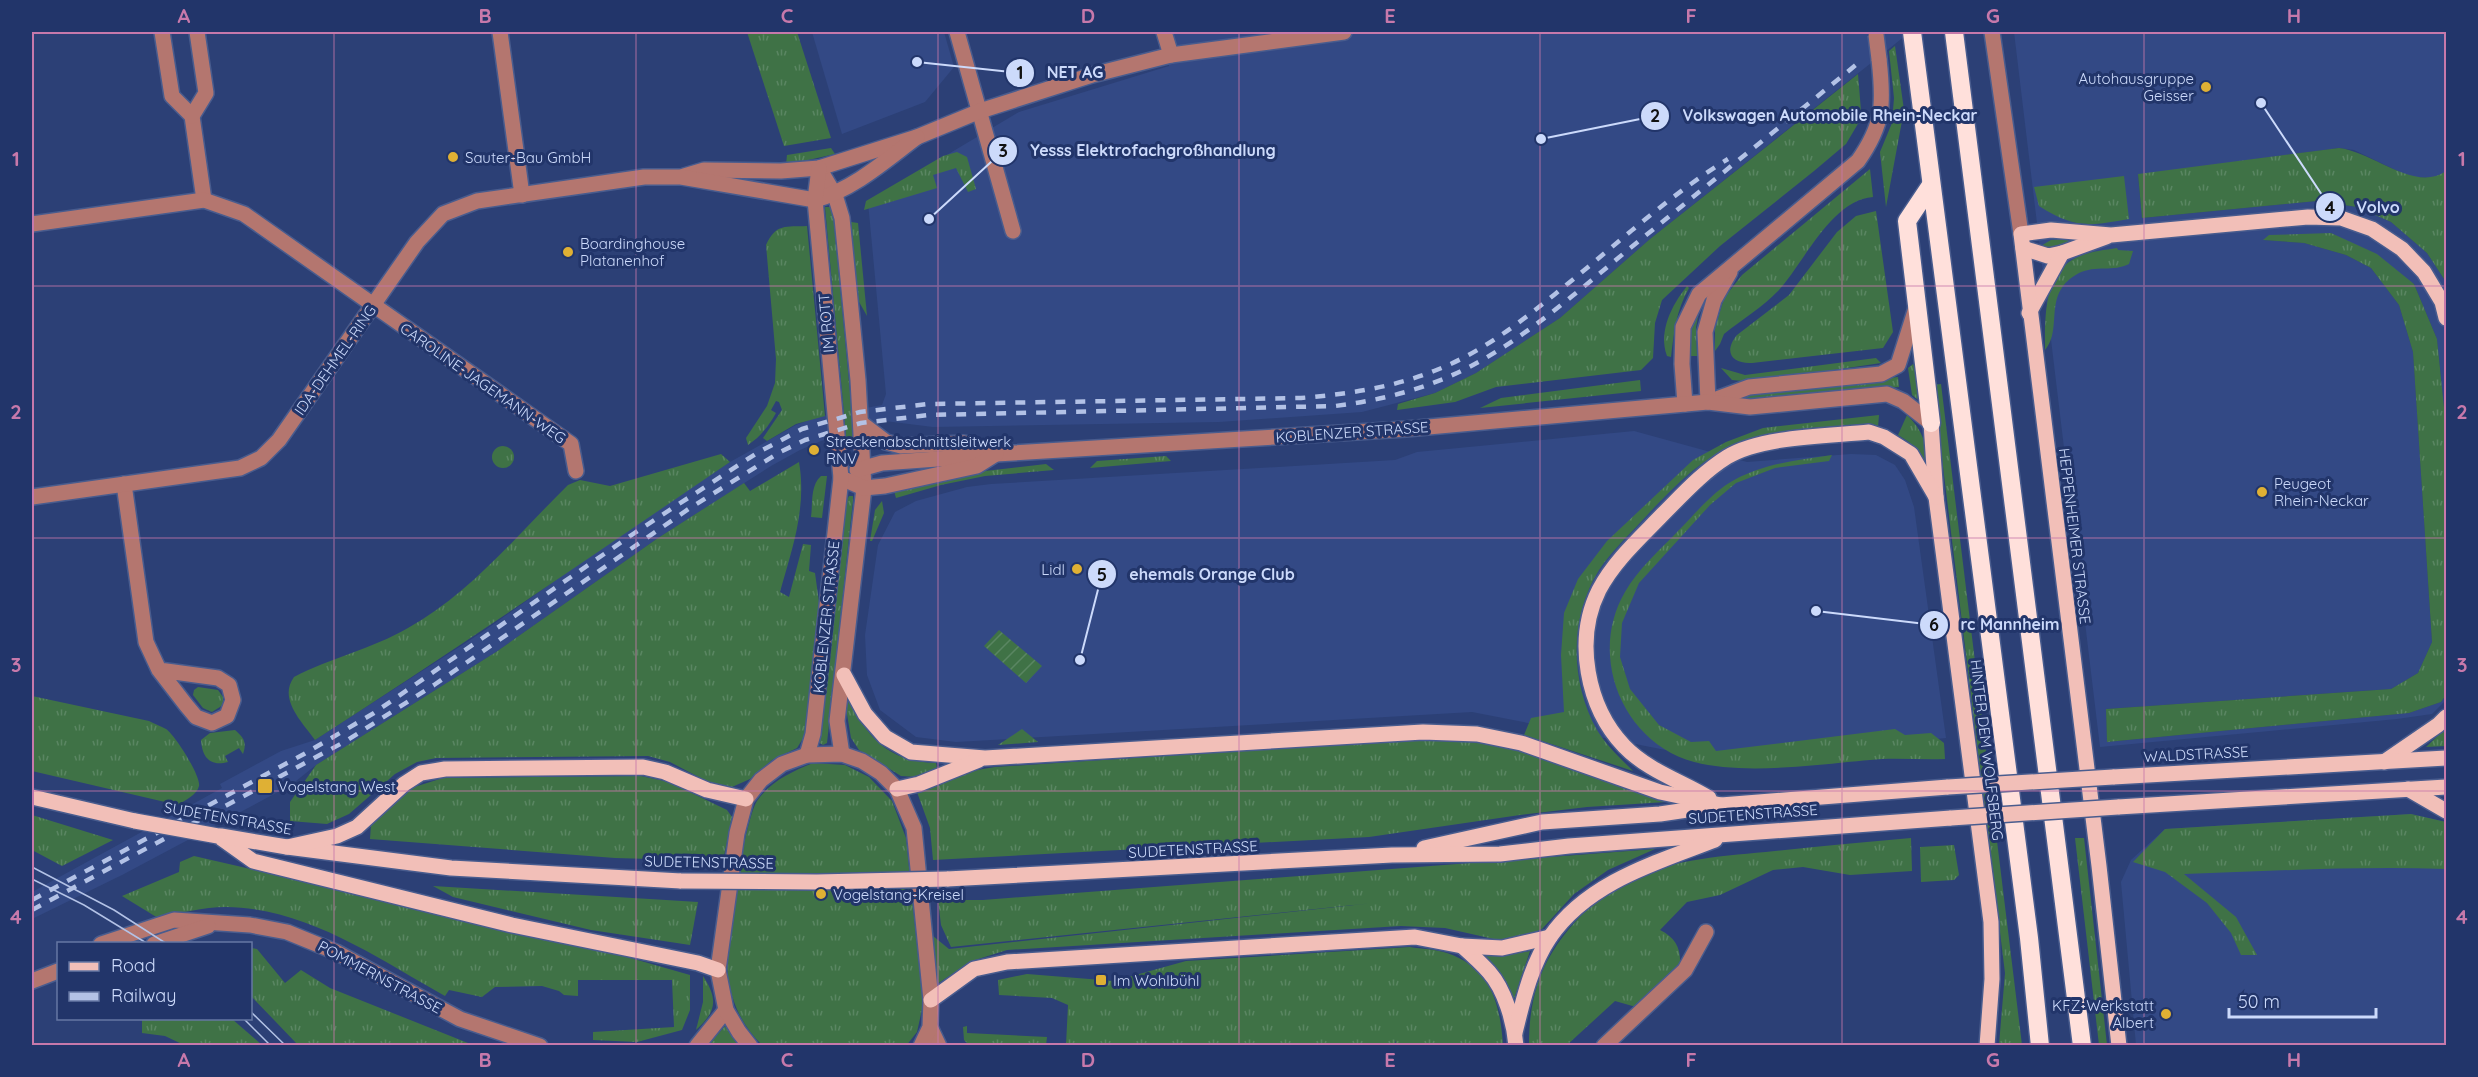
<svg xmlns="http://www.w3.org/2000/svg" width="2478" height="1077" viewBox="0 0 2478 1077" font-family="Quicksand,sans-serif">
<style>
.built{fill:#334985}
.grass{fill:url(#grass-tufts)}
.garden{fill:url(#garden-furrows)}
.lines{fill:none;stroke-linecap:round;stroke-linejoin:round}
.minor-casing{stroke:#495c8e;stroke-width:18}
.major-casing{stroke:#495c8e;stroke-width:18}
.highway-casing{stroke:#495c8e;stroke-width:21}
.minor{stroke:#b4766f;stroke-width:15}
.major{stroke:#f2bfb8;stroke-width:15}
.highway{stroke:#ffe0db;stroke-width:18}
.tram{stroke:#b3c2e6;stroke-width:1.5}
.rail{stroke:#b3c2e6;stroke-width:4.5;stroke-dasharray:10 10;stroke-linecap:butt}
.minor-bridge-casing{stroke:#495c8e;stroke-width:18;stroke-linecap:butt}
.major-bridge-casing{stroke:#495c8e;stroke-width:18;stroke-linecap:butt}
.minor-bridge{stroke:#b4766f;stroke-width:15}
.major-bridge{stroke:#f2bfb8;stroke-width:15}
.grid{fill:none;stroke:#c779ab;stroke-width:1.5;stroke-opacity:0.55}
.poi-dot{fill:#dfb034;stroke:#22356a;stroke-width:2}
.labels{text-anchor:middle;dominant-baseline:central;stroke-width:6;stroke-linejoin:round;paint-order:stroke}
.poi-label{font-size:15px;fill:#ccdafb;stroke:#22356a;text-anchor:start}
.street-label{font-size:15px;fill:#ccdafb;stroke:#22356a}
.leader{fill:none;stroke:#ccdafb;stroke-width:2}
.callout-dot{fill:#ccdafb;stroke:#22356a;stroke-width:2}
.mark-label{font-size:18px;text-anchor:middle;font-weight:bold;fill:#111}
.callout-label{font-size:16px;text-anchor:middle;font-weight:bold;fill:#ccdafb;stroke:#22356a;stroke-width:6;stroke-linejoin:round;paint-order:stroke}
.neatline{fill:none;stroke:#c779ab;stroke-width:2}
.grid-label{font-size:20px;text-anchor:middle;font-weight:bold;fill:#c779ab}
</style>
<defs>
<pattern id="grass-tufts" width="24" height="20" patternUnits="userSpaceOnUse" patternTransform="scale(1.5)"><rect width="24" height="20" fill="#3f7246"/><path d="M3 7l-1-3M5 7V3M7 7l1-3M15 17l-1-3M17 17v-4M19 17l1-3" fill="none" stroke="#5a8662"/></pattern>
<pattern id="garden-furrows" width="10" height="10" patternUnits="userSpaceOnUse" patternTransform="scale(1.5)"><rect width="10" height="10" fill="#3f7246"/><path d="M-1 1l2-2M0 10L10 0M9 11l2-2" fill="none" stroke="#5a8662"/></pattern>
</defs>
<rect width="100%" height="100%" fill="#2c4076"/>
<!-- built -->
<g class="built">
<polygon points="812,32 944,32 954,67 925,102 842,134"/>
<polygon points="1166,32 1910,32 1650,239 1560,318 1476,373 1435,393 1362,412 1219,422 933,427 885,421 821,441 800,450 771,466 658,538 496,652 316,765 291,785 122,875 32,919 32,892 222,788 220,784 281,751 315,740 481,633 607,544 730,462 796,425 817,417 882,405 886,394 868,202 1019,112 1169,66"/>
<polygon points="2014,32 2446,32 2446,171 2437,178 2410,177 2354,150 2339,148 2138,175 2142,218 2317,201 2357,207 2391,222 2427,253 2446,282 2446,427 2437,339 2414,284 2331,233 2264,240 2304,243 2346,255 2371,268 2399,305 2413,352 2432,642 2418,673 2391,689 2106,709 2107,742 2409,713 2441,702 2446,695 2446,700 2432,714 2397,719 2100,747"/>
<polygon points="1634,431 1747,462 1851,454 1876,455 1895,465 1905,480 1914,507 1946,738 1722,761 1472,712 956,742 916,737 880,710 867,675 865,635 878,545 895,512 916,501 967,487 991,484 1395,460 1417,452"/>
<polygon points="2411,814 2446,822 2446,1045 2136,1045 2121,882 2131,860 2165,829"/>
</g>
<!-- grass -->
<g class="grass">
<polygon points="747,32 797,32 831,138 784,146"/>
<polygon points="1895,46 1904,110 1886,207 1880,152 1892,123 1894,98 1889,51"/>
<polygon points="1858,74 1861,111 1859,122 1846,144 1814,171 1720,246 1662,300 1655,323 1653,358 1641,370 1496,387 1455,402 1397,410 1398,404 1435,393 1476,373 1560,318 1650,239"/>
<polygon points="831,148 835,154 786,165 787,155"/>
<path d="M2339 148C2374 152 2415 193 2446 171V282L2427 253 2391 222 2357 207 2317 201 2142 218 2138 174Z"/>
<polygon points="957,152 967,157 976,189 968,192 956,168 933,175 937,188 864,210 866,201 943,156"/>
<path d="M1870 169 1873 197C1831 200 1804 263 1778 291 1763 307 1741 320 1724 334L1720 344 1715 351V328L1724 298 1742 275Z"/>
<path d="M2124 176 2129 219C2090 226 2075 229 2039 206L2034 187Z"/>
<polygon points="825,207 831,207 833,213 855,445 847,446"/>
<path d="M1876 211 1893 332 1883 348 1752 363C1732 364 1723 352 1737 335L1789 295 1837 232 1856 216Z"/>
<polygon points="851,222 858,223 867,316 858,300"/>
<path d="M807 226 825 416 796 424 767 441 763 438 782 410 779 402 776 401 771 410 776 413C768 427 761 436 748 445L746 438 767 406 775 383 776 359 766 245C776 223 786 227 807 226Z"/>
<polygon points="2331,233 2377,254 2414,284 2437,339 2446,427 2446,695 2441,702 2409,713 2107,742 2106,709 2391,689 2418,673 2432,642 2413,352 2399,305 2371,268 2346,255 2304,243 2263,240 2269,235"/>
<polygon points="2068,239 2069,243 2049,248 2039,247 2051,240"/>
<path d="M2117 248 2118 250 2133 251 2129 264C2114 272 2095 265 2079 273 2041 293 2064 328 2045 350 2045 317 2043 270 2080 256 2092 251 2105 250 2117 248Z"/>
<path d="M1687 286 1689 288C1676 311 1674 332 1671 357L1667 356C1658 331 1672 305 1687 286Z"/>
<polygon points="1694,312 1699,312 1696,327 1697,356 1689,356 1689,332"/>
<polygon points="1876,358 1881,363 1752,382 1732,380 1721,368 1745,375"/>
<polygon points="1913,364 1916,367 1920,397 1917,399 1912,395 1908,368"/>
<polygon points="1898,377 1899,387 1742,401 1724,396"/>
<polygon points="1640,380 1641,391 1480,408 1501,398"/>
<polygon points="1941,384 2022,1045 1999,1045 2005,973 1933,385"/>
<path d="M1879 415 1878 427C1834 425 1785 427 1743 442 1705 454 1677 484 1650 512 1633 531 1613 549 1599 570 1569 618 1570 682 1597 730 1606 745 1621 759 1633 771L1524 735 1531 718 1564 712 1561 655 1564 613 1578 579 1607 541 1693 460 1726 442 1763 428Z"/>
<path d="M1907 415C1922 429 1928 446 1928 466L1909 442 1898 435Z"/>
<circle cx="503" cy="457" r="11"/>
<path d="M721 454 730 462C592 556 455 650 315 740 302 722 278 699 294 677 330 658 372 649 408 628 471 593 517 535 568 485L580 480 610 486Z"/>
<path d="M1832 455 1829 461 1775 468 1736 483 1710 505 1639 583 1622 623 1620 657 1630 689 1659 725 1691 742 1709 741 1716 751 1895 729 1905 735 1931 733 1944 743 1945 759C1924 760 1903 758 1882 759 1824 763 1722 781 1671 753 1615 723 1592 648 1625 592 1638 569 1660 550 1678 531 1696 513 1713 491 1736 479 1766 463 1799 460 1832 455Z"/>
<polygon points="1166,456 1171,461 1090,468 1097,461"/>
<path d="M799 462C807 508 792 549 780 592L789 597 803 544 811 545 809 571 815 573 819 602 807 732 797 748 772 760 750 779 732 787 714 785 670 762 648 756 436 758 417 762 395 774 349 814 327 824 290 821V802L316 765 496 652 658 538 744 483 750 491Z"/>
<polygon points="1046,464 1054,470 985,476 941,485 896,498 894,491 985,471"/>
<path d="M821 476H827L822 518 811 517C813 503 810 486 821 476Z"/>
<polygon points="849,496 853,496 853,500 827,743 823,745 818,742 844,506"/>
<polygon points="882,501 884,513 872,541 870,541 875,510"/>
<polygon points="198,687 218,690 223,697 223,705 212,712 203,708 193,695 194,690"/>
<path d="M847 695C866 737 888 762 936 763L937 768 917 777 901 776 859 750 851 738 844 696Z"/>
<path d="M32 696 149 721C154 724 161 726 166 729 175 735 201 776 199 786 197 795 185 800 178 805L32 771Z"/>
<polygon points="2446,728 2446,746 2426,747"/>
<polygon points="1022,729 1038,742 998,745"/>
<path d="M235 730C244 738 247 742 243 754L239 748 225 756 228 762C210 767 202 757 201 740L210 733Z"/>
<path d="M1409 740 1478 742 1518 750 1666 802 1587 807 1520 815 1369 837 933 860 930 828 917 792C943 779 966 771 995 767Z"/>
<path d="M813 763 845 765 869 777 892 801 906 838 923 1005 917 1032 906 1046 762 1045C743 1027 732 1004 728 977 724 951 744 822 757 801 771 781 791 772 813 763Z"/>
<polygon points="641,776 669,782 727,810 732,817 723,861 615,858 370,839 371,825 411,788 443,778"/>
<path d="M2411 814 2446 822V869C2359 866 2271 871 2184 874L2236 917 2257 955H2241L2231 933 2207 903 2165 872 2133 862 2165 829Z"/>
<polygon points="32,815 113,840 62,866 32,850"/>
<path d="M1911 838 1912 871 1850 875 1803 867 1773 870 1720 895 1687 902 1660 930C1676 938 1681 948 1680 966L1636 1007 1615 1001 1567 1045 1529 1046C1529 1024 1531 1004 1538 983 1551 942 1591 898 1629 880 1674 858 1726 856 1775 851 1821 846 1866 842 1911 838Z"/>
<polygon points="2075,838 2084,838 2107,1045 2099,1045"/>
<polygon points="1954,845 1959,875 1954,880 1921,882 1920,847"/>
<polygon points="1655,849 1608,870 1574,894 1542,929 1521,938 1498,940 1445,928 1401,926 1007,950 972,961 937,984 933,936 949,949 1373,903 951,947 941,925 938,900 983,900"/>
<path d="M194 856 606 951 690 975V1010L682 1030 637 1042 593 1040V1032L674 1027 672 980H578V996L564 995 559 991 542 986 495 987 482 997 449 990 445 996C377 958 307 908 226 907 203 907 180 913 158 918L122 896 179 872 180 862Z"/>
<polygon points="433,886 666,900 698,902 690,945 591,930 453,897"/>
<path d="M1410 947C1422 949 1435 949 1447 953 1491 968 1500 1003 1503 1045H1396V1040L1394 1046 1066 1045 1068 1005 1052 998 999 995 998 980 1027 974 1114 981 1186 961Z"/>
<polygon points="251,948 257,949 285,983 301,970 330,988 473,1045 298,1045 251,996"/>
<polygon points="1530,951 1513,1002 1500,975 1482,953 1507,955"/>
<path d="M703 976C718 999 717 1011 696 1030L703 1002Z"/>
<polygon points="142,1019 232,1019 262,1045 184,1045 165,1036 142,1033"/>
<polygon points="725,1026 737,1044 710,1043"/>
<polygon points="967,1026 967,1033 1047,1037 1046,1045 969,1045 964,1040 963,1027"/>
</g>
<!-- garden -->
<polygon class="garden" points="999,630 1042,666 1026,683 984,646"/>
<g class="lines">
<defs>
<g id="minor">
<polyline points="162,32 172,96 192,116 204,200"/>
<polyline points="500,32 522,195"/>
<polyline points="957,32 1013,231"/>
<polyline points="1164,32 1171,55"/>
<polyline points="1992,32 2021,234"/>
<polyline points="192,116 206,93 197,32"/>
<polyline points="819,168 835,195 842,218 858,380 864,488 837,721 842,754"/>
<polyline points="684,176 704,170 781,171 819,168 917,137 980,111 1092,75 1171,55 1344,32"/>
<polyline points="32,224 204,200 244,214 571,444 576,471"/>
<polyline points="1711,401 1749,387 1881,374 1898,365 1916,308"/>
<polyline points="1708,402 1705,332 1714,300 1730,272"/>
<path d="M1685 404 1682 364 1683 327 1699 294 1858 161C1884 124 1884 104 1879 59"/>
<polyline points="861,423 886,442 901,446 964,443 996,454 1406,429 1708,402 1750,407 1887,394 1903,401 1931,423"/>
<polyline points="857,470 882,463 965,457 982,448"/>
<polyline points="841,478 864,488 885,486 977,466 996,454"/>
<polyline points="124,484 146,642 159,670 186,705 196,717 212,723 227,716 233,700 229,685 218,678 159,670"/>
<path d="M32 497 240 468 261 458 279 440 417 242 443 214 477 201 644 177H681L815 200C854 189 885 161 917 137"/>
<polyline points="807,755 813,734 841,478 815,200 819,168"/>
<polyline points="101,944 174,920 250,925 287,932 336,952 460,1019 540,1046"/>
<polyline points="154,944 208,926"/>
<polyline points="32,981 58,971"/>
<polyline points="930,1027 939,1046"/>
<polyline points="697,1046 726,1010"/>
<polyline points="750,1046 739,1032 726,1010 718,970 737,833 746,799 761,780 782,764 807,755 842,754 862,761 881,773 897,789 914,828 931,1000 930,1027 921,1046"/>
<polyline points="1604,1046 1685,970 1706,932"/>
</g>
<g id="major">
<polyline points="2023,248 2048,256 2062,253 2106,237"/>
<polyline points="2029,313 2062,253"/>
<polyline points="1931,423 1936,497 1991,922 1992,979 1987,1046"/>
<polyline points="844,675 865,714 885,737 911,752 985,758 1423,732 1477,734 1521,743 1660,792 1721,805"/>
<polyline points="2384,762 2438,725 2446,717"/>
<polyline points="2113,777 2446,758"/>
<polyline points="897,789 919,784 979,760"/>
<polyline points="2408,789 2446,811"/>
<polyline points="32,797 135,821"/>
<path d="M1709 798C1681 781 1648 771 1624 746 1587 707 1574 640 1599 590 1614 561 1640 538 1663 514 1683 494 1703 472 1727 457 1761 436 1829 436 1869 432L1884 437 1911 454 1936 497"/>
<polyline points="2118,807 2446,787"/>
<polyline points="218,836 253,861 512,925 698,963 718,970"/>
<polyline points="221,836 287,847 451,868 681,881"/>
<polyline points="287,847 337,836 357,827 404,784 421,773 445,769 643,767 665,772 707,790 746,799"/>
<polyline points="1424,848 1542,822 1660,814 1721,805 1948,787"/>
<polyline points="947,879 1392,855 1500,854 1569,846 1951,818"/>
<path d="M1462 946C1471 954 1481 963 1489 972 1505 990 1514 1022 1516 1046"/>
<polyline points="931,1000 974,969 1007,962 1415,937 1462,946 1502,948 1550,937"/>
<path d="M1515 1033C1523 1000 1531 965 1550 937 1588 882 1655 863 1715 840"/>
<polyline points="2119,1046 2099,866 2021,234 2051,230 2111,235 2308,217 2341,218 2372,229 2402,249 2424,272 2442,302 2446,318"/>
</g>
<g id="highway">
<polyline points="1912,32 2029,938 2040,1046"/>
<polyline points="1954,32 2082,1046"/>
<polyline points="1931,185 1907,221 1931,423"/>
</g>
</defs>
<!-- minor casing -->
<use href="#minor" class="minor-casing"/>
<!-- major casing -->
<use href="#major" class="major-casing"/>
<!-- highway casing -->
<use href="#highway" class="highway-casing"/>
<!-- minor -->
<use href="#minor" class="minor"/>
<!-- major -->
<use href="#major" class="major"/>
<!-- highway -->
<use href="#highway" class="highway"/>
<!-- tram -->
<g class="tram">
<polyline points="32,867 114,910 167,944"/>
<polyline points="32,879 84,905 148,944"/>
<polyline points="250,1011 286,1046"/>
<polyline points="243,1018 271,1046"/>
</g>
<!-- rail -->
<g class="rail">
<path d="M32 900 304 754 374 713 636 532 757 453 802 429 860 412 928 404 1301 398C1347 394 1391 388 1434 371 1481 353 1521 322 1560 290 1615 246 1668 196 1728 159"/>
<path d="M32 910 346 741 434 685 690 508 780 452 805 440 861 423 929 415 1335 406C1383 400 1430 388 1473 365 1537 331 1598 273 1655 228 1722 173 1790 119 1857 64"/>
</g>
<defs>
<polyline id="minor-bridge" points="1876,35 1879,59"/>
<g id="major-bridge">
<polyline points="1948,787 2113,777"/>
<polyline points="1951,818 2118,807"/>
<polyline points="135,821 218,836"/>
<polyline points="681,881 817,882 947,879"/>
</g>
</defs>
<!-- minor-bridge casing -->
<use href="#minor-bridge" class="minor-bridge-casing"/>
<!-- major-bridge casing -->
<use href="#major-bridge" class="major-bridge-casing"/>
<!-- minor-bridge -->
<use href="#minor-bridge" class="minor-bridge"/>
<!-- major-bridge -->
<use href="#major-bridge" class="major-bridge"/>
</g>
<!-- grid -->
<path class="grid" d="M334 32V1046M636 32V1046M938 32V1046M1239 32V1046M1540 32V1046M1842 32V1046M2144 32V1046M32 286H2446M32 538H2446M32 791H2446"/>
<!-- markers -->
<g class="poi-dot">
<circle cx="2206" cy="87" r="6"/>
<circle cx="453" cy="157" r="6"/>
<circle cx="568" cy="252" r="6"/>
<circle cx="814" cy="450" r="6"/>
<circle cx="2262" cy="492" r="6"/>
<circle cx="1077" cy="569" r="6"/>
<rect x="257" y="778" width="16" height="16" rx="3"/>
<circle cx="821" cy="894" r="6"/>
<rect x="1095" y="974" width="12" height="12" rx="3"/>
<circle cx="2166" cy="1014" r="6"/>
</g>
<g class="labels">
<!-- poi labels -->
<g class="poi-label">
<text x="2194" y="78" text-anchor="end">Autohausgruppe<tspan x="2194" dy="17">Geisser</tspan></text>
<text x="465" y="157">Sauter-Bau GmbH</text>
<text x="580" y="243">Boardinghouse<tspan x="580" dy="17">Platanenhof</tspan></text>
<text x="826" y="441">Streckenabschnittsleitwerk<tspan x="826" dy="17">RNV</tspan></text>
<text x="2274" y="483">Peugeot<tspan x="2274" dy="17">Rhein-Neckar</tspan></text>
<text x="1065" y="569" text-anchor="end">Lidl</text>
<text x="278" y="786">Vogelstang West</text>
<text x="833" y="894">Vogelstang-Kreisel</text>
<text x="1113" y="980">Im Wohlbühl</text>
<text x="2154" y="1005" text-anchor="end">KFZ-Werkstatt<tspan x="2154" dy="17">Albert</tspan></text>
</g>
<!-- street labels -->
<g class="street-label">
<text transform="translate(826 323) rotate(-95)">IM ROTT</text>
<text transform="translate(335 360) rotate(-55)">IDA-DEHMEL-RING</text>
<text transform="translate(483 383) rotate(35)">CAROLINE-JAGEMANN-WEG</text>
<text transform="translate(1352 432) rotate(-4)">KOBLENZER STRASSE</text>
<text transform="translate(2075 536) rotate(83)">HEPPENHEIMER STRASSE</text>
<text transform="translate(826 617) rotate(-84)">KOBLENZER STRASSE</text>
<text transform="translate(1987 750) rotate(83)">HINTER DEM WOLFSBERG</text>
<text transform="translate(2196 754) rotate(-3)">WALDSTRASSE</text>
<text transform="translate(1753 814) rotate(-4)">SUDETENSTRASSE</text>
<text transform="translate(228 818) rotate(10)">SUDETENSTRASSE</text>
<text transform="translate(1193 849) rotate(-3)">SUDETENSTRASSE</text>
<text transform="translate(709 862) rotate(1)">SUDETENSTRASSE</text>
<text transform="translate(380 977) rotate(28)">POMMERNSTRASSE</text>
</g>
</g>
<!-- callouts -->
<path class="leader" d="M917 62L1020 73M1541 139L1655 116M929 219L1003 151M2261 103L2330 207M1080 660L1102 574M1816 611L1934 625"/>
<g class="callout-dot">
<circle cx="917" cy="62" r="6"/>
<circle cx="1541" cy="139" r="6"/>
<circle cx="929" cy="219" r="6"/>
<circle cx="2261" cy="103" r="6"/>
<circle cx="1080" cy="660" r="6"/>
<circle cx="1816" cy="611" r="6"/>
<circle cx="1020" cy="73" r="15"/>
<circle cx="1655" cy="116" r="15"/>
<circle cx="1003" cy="151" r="15"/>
<circle cx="2330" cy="207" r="15"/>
<circle cx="1102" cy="574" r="15"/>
<circle cx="1934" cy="625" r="15"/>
</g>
<g class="mark-label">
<text x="1020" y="79">1</text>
<text x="1655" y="122">2</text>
<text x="1003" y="157">3</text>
<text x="2330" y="214">4</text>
<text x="1102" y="581">5</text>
<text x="1934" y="631">6</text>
</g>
<g class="callout-label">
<text x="1075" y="78">NET AG</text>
<text x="1830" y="121">Volkswagen Automobile Rhein-Neckar</text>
<text x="1153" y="156">Yesss Elektrofachgroßhandlung</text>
<text x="2378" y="213">Volvo</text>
<text x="1212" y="580">ehemals Orange Club</text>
<text x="2010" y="630">rc Mannheim</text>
</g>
<!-- border -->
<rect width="2478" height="1077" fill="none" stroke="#22356a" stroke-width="66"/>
<!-- legend -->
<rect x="57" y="942" width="195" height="78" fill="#22356a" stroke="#6677a4" stroke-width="1.5"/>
<rect x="69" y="962" width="30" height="9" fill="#f2bfb8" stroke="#6677a4" stroke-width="1.5"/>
<text x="111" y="972" font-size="18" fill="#ccdafb">Road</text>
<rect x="69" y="992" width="30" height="9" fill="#b3c2e6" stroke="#6677a4" stroke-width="1.5"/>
<text x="111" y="1002" font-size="18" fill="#ccdafb">Railway</text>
<!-- scale -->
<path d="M2229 1008v9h147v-9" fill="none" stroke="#ccdafb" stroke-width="3"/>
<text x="2238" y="1008" font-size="18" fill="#ccdafb" stroke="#22356a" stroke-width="4.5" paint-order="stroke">50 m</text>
<rect x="33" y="33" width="2412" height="1011" class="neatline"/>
<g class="grid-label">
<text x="184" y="23">A</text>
<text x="485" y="23">B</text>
<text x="787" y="23">C</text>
<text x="1088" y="23">D</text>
<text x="1390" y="23">E</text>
<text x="1691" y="23">F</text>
<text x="1993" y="23">G</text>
<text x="2294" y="23">H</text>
<text x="16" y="166">1</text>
<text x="2462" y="166">1</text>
<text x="16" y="419">2</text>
<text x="2462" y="419">2</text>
<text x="16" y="672">3</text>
<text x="2462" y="672">3</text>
<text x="16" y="924">4</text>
<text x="2462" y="924">4</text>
<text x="184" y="1067">A</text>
<text x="485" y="1067">B</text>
<text x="787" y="1067">C</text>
<text x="1088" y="1067">D</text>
<text x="1390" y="1067">E</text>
<text x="1691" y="1067">F</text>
<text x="1993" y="1067">G</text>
<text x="2294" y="1067">H</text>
</g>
</svg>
